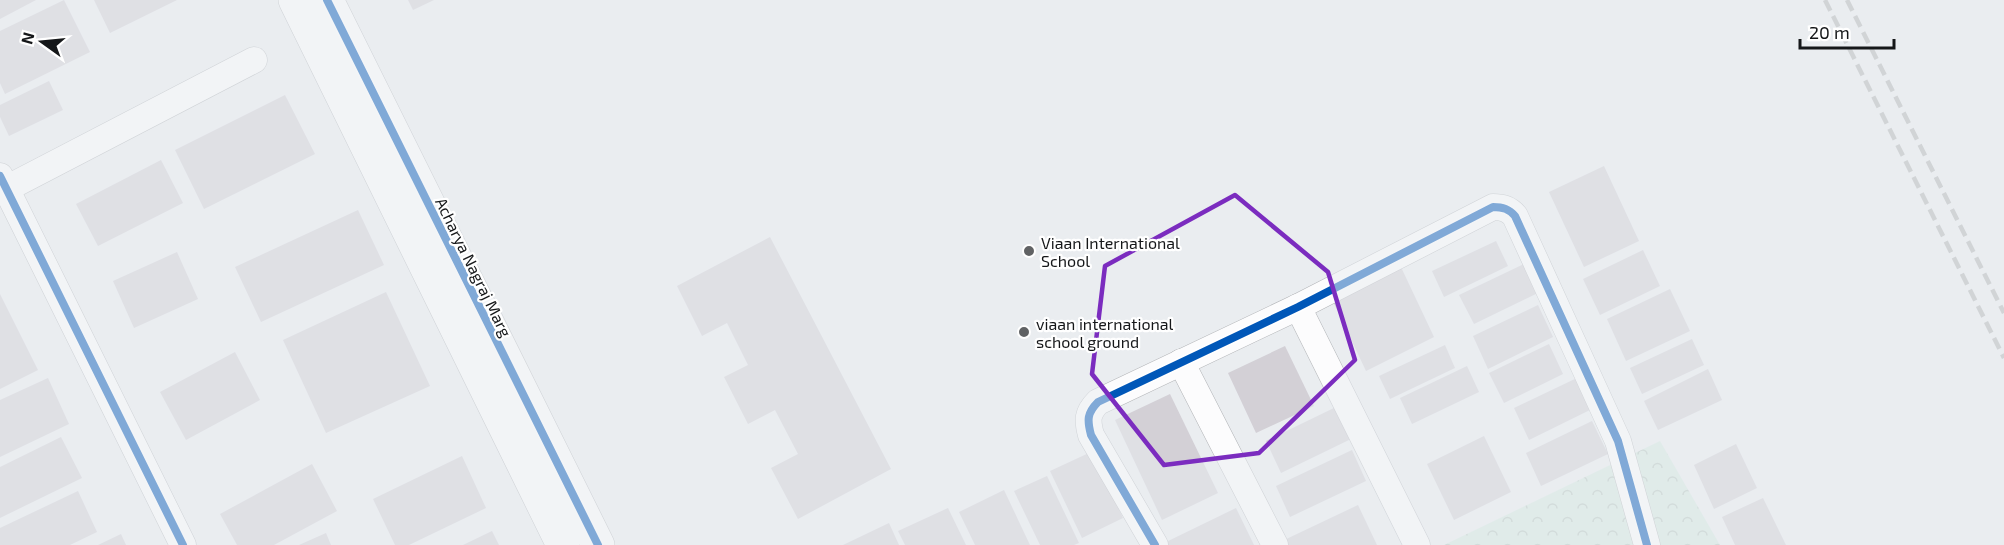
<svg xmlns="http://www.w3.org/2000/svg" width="2004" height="545" viewBox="0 0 2004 545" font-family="'Exo 2',sans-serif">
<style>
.park{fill:url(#park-crowns)}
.building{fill:#d3d0d6}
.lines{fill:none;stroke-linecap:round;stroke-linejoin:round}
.street-casing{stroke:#b2b4b7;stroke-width:27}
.secondary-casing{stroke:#b2b4b7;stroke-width:34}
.street{stroke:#fcfcfd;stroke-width:26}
.secondary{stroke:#fcfcfd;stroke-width:33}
.rail{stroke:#b4b5b6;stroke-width:4.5;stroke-dasharray:12 6;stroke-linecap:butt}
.cycleway-casing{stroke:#fff;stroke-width:11}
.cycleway{stroke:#0057b8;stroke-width:8}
.marked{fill:none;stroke:#7b2cbf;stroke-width:4.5;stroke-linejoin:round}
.poi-dot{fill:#606264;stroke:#fff;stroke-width:2}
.labels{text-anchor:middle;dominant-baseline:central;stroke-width:4.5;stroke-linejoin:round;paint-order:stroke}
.poi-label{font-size:16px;fill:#151719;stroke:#fff;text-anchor:start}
.street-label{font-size:16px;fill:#151719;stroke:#fff}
</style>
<defs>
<pattern id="park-crowns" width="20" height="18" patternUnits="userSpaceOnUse" patternTransform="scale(1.5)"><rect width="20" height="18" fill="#d6e9e1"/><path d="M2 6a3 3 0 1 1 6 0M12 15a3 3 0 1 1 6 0" fill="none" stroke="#b7c7c0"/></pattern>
</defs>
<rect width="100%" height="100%" fill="#eaedf0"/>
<!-- park -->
<polygon class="park" points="1660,441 1720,545 1444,545"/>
<!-- building -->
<g class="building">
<polygon points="0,0 36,0 0,19"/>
<polygon points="64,0 90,52 5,94 0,83 0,31"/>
<polygon points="94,0 177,0 110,33"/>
<polygon points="408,0 434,0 413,10"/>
<polygon points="49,81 63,110 9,136 0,117 0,105"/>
<polygon points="285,95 315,154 204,209 175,150"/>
<polygon points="161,160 183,203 98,246 76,204"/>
<polygon points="1604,166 1639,241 1584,267 1549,192"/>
<polygon points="358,210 384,265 261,322 235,267"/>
<polygon points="770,237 891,469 798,519 771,468 798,454 775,410 748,424 724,377 748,365 727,323 702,336 677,286"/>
<polygon points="1496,241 1508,266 1444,297 1432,271"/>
<polygon points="1643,250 1660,286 1600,315 1583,279"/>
<polygon points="177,252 198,299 134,328 113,281"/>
<polygon points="1526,263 1540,292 1474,324 1459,295"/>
<polygon points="1400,265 1434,337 1366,371 1331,297"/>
<polygon points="1670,289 1690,331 1626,361 1607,319"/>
<polygon points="386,292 430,386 326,433 283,340"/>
<polygon points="0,294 38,370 0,389"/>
<polygon points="1538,305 1553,337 1488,369 1473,336"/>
<polygon points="1692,339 1704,365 1642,394 1630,368"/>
<polygon points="1549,344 1563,374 1504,403 1489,373"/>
<polygon points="1445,345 1455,368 1390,399 1379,376"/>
<polygon points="1285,346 1314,406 1256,433 1228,373"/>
<polygon points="235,352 260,400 186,440 160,392"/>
<polygon points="1467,366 1479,392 1412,424 1400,398"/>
<polygon points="1708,369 1722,400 1658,430 1644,401"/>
<polygon points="1579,377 1594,408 1529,440 1514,408"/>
<polygon points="48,378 69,424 0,457 0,400"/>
<polygon points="1170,394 1218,493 1162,520 1115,420"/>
<polygon points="1336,407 1351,439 1281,473 1266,441"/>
<polygon points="1592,421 1608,454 1541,486 1526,453"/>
<polygon points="1484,436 1511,492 1454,520 1427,464"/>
<polygon points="61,437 82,478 0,518 0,467"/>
<polygon points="1736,444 1757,488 1714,509 1694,465"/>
<polygon points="1352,450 1366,481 1290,517 1276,486"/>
<polygon points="1091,452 1123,518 1082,538 1050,471"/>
<polygon points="462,456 486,508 409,545 395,545 373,499"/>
<polygon points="312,464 337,511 274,545 237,545 220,514"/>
<polygon points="1047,476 1079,543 1074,545 1040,545 1014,491"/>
<polygon points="1004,490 1030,545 975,545 959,512"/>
<polygon points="78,491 97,532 70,545 0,545 0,528"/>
<polygon points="1763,498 1786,545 1735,545 1722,517"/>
<polygon points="1358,505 1377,545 1281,545 1280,542"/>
<polygon points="948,508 966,545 905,545 898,531"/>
<polygon points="1236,508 1254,545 1165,545 1164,543"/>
<polygon points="889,523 899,545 843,545"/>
<polygon points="492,531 499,545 463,545"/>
<polygon points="326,533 331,545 299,545"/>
<polygon points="121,534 126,545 98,545"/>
</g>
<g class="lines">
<defs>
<g id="street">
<polyline points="0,176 183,545"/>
<polyline points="0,192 254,60"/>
<polyline points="1298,307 1417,545"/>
<polyline points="1181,362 1275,545"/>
<path d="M1155 545 1091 435C1087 420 1087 413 1098 402L1298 307 1493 207C1503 207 1509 209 1515 216L1618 441 1647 545"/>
</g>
<g id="secondary">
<polyline points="295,0 563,545"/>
<polyline points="327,0 598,545"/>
</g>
</defs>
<!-- street casing -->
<use href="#street" class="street-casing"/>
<!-- secondary casing -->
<use href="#secondary" class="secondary-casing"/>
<!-- street -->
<use href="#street" class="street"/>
<!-- secondary -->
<use href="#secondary" class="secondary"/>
<!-- rail -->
<g class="rail">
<polyline points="1825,0 2004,358"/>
<polyline points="1847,0 2004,313"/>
</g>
<defs>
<g id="cycleway">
<polyline points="327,0 598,545"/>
<polyline points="0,176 183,545"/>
<path d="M1155 545 1091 435C1087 420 1087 413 1098 402L1298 307 1493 207C1503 207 1509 209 1515 216L1618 441 1647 545"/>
</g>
</defs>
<!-- cycleway casing -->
<use href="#cycleway" class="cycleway-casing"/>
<!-- cycleway -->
<use href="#cycleway" class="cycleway"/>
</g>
<!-- marked area -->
<path d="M0 0H2004V545H0ZM1235 195 1328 272 1355 360 1259 453 1164 465 1092 374 1105 266Z" fill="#eaedf0" fill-opacity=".55" fill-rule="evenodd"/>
<path class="marked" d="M1235 195 1328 272 1355 360 1259 453 1164 465 1092 374 1105 266Z"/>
<!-- markers -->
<g class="poi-dot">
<circle cx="1029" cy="251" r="6"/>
<circle cx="1024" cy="332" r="6"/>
</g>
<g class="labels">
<!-- poi labels -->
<g class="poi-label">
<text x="1041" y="242">Viaan International<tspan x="1041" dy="18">School</tspan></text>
<text x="1036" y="323">viaan international<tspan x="1036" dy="18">school ground</tspan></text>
</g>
<!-- street labels -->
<g class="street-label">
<text transform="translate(474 267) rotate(64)">Acharya Nagraj Marg</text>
</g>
</g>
<!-- north arrow -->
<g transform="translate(42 42) rotate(285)" stroke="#ffffff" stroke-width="4.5" paint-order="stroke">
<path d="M0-4.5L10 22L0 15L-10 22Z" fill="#151719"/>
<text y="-9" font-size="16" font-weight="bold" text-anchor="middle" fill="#151719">N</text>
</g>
<!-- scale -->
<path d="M1800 39v9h94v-9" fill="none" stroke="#151719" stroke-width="3"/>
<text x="1809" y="39" font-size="18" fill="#151719" stroke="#ffffff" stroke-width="4.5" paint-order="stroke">20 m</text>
</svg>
